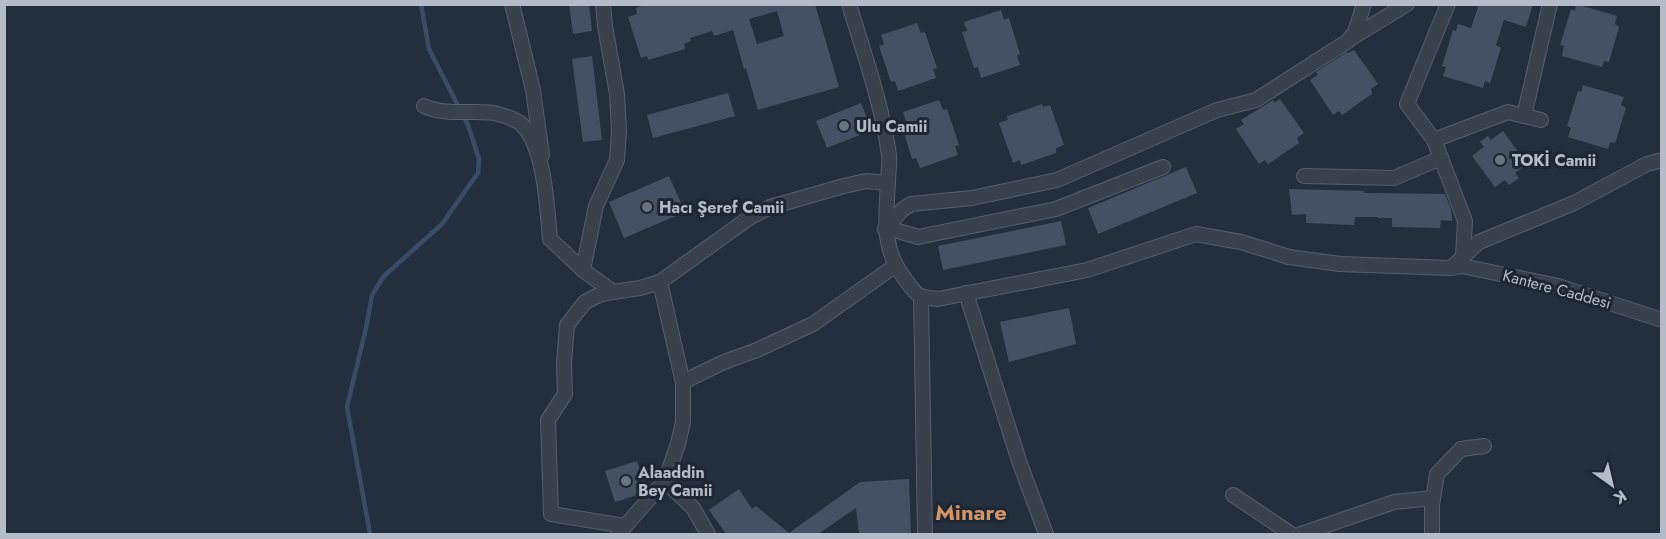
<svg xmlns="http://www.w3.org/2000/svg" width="1666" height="539" viewBox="0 0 1666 539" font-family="Jost,sans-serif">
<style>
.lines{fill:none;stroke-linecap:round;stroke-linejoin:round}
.stream{stroke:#394c67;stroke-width:4.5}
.building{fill:#455162;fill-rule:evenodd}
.street-casing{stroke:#565f6c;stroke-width:16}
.street{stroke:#38414e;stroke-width:14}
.worship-dot{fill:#6b7280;stroke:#1d2633;stroke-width:2}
.labels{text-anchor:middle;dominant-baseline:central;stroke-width:6;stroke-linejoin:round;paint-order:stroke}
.poi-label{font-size:16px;font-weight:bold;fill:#b4bcc9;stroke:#1d2633;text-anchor:start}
.street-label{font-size:16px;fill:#b4bcc9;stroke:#1d2633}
.district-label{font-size:22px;font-weight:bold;fill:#d59563;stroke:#1d2633}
</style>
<rect width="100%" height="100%" fill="#242f3e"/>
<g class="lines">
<!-- stream -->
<polyline class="stream" points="370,534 347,407 366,328 372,295 384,276 442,224 478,173 479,159 468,125 429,49 421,4"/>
</g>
<!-- building -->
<g class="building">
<polygon points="569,4 589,4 592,31 573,34"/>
<path d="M647 4H815L839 87 758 110 746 68 744 69 733 30 714 36 712 31 690 38 691 41 684 44 685 49 648 60 647 56 641 58 628 17 637 14 636 8ZM777 11 784 36 757 44 749 19Z"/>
<polygon points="1479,4 1533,4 1526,27 1504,20 1496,45 1501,48 1490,83 1485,81 1483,88 1443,76 1446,67 1442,66 1453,30 1456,31 1458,24 1471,28"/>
<polygon points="1576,4 1617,16 1615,24 1619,27 1609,62 1604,61 1602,67 1562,56 1564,46 1560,45 1571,9 1575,11"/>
<polygon points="1001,10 1004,20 1009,18 1020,54 1017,56 1020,65 981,78 978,67 974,68 962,32 967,31 964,22"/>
<polygon points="917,23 921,33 925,32 937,68 933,69 936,78 898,91 895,81 891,82 879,46 884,44 881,35"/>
<polygon points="1354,50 1378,84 1371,89 1372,94 1342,115 1339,111 1333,115 1310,80 1318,75 1316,72 1347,52 1348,53"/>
<polygon points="592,56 602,140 583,142 572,59"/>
<polygon points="1583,85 1624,97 1621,105 1626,108 1615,143 1610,142 1608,149 1568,137 1571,128 1567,126 1578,91 1581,92"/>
<polygon points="728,93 735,116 653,138 647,115"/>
<polygon points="1280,99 1304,133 1297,138 1299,143 1268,164 1265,160 1259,164 1236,129 1244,124 1241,120 1273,100 1274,103"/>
<polygon points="939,100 943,110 947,109 959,145 955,146 958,155 920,168 916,158 912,159 901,123 906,121 903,112"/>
<polygon points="861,103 872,130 827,148 816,121"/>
<polygon points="1042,104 1043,107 1050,105 1064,145 1056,148 1056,153 1021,165 1020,160 1013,163 999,123 1008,120 1007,116"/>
<polygon points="1503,131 1527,164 1515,173 1519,178 1509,185 1505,180 1495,187 1472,156 1484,147 1480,142 1488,136 1491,140"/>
<polygon points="1186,167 1197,193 1098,234 1088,208"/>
<polygon points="669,176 685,212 624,238 609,202"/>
<polygon points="1289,189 1364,191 1364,193 1445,194 1451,209 1452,221 1441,220 1440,228 1392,227 1392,218 1378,218 1378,217 1355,217 1354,225 1306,223 1306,214 1292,215"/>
<polygon points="1061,221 1066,245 943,270 938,246"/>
<polygon points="1069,308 1076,344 1009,362 1000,322"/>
<polygon points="637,461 646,489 643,493 615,502 605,471"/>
<polygon points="909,479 911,534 859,534 856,508 818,534 726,534 709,510 739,489 752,509 756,506 789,533 860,482"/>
</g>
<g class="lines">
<defs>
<g id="street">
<polyline points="512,4 533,90 542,155"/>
<path d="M849 4C864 54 882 104 889 155 890 164 888 174 888 183 886 219 881 248 905 279 917 296 917 297 938 299L1087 270 1196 234 1241 242 1289 257 1340 264 1451 268 1462 266 1558 286 1662 320"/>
<polyline points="1350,39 1407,4"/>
<path d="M424 106C446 116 471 110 494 113 502 115 513 118 520 123 545 144 547 208 550 239L583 270 613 292 640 288 660 282"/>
<polyline points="1524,116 1550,4"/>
<polyline points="1434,140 1407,104 1448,4"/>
<polyline points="1441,158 1465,221 1463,257"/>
<polyline points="1304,176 1394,178 1441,158 1434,140 1508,112 1541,120"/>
<polyline points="885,229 902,210 911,204 972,198 1057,180 1217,110 1256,100 1348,41 1355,32 1364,4"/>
<polyline points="885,229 895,230 918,237 1056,209 1163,167"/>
<polyline points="1451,268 1479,242 1574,203 1647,164 1662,160"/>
<polyline points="583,270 596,206 617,160 619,131 617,94 605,26 603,4"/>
<polyline points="613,292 599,295 585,302 567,325 564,363 565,394 548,420 551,514 625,526"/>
<polyline points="966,293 1019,461 1046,534"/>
<polyline points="921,297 925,534"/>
<polyline points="683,383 693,377 724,362 757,350 813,324 896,265"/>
<polyline points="665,481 693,508 708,534"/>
<polyline points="1233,495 1291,534"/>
<polyline points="618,534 665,481 678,444 683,422 683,383 660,282 749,218 770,207 844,186 866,181 888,183"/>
<polyline points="1301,534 1394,502 1433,498"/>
<polyline points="1432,534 1432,505 1437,474 1461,449 1484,446"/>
</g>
</defs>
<!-- street casing -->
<use href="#street" class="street-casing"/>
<!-- street -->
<use href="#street" class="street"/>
</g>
<!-- markers -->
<g class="worship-dot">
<circle cx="844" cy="126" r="6"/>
<circle cx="1500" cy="160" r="6"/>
<circle cx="647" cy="207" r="6"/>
<circle cx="626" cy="481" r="6"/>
</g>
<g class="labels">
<!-- poi labels -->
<g class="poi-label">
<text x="856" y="126">Ulu Camii</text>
<text x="1512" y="160">TOKİ Camii</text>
<text x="659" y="207">Hacı Şeref Camii</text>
<text x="638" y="472">Alaaddin<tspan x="638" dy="18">Bey Camii</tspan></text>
</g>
<!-- street labels -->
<g class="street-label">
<text transform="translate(1557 289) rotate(15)">Kantere Caddesi</text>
</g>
<!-- district labels -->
<g class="district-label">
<text x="971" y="512">Minare</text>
</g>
</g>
<!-- border -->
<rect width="1666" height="539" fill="none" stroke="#b4bcc9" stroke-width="12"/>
<!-- north arrow -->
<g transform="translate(1612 485) rotate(146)" stroke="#1d2633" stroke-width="4.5" paint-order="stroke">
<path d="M0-4.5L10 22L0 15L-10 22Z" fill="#b4bcc9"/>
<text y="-9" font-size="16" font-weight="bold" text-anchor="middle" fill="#b4bcc9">K</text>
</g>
</svg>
